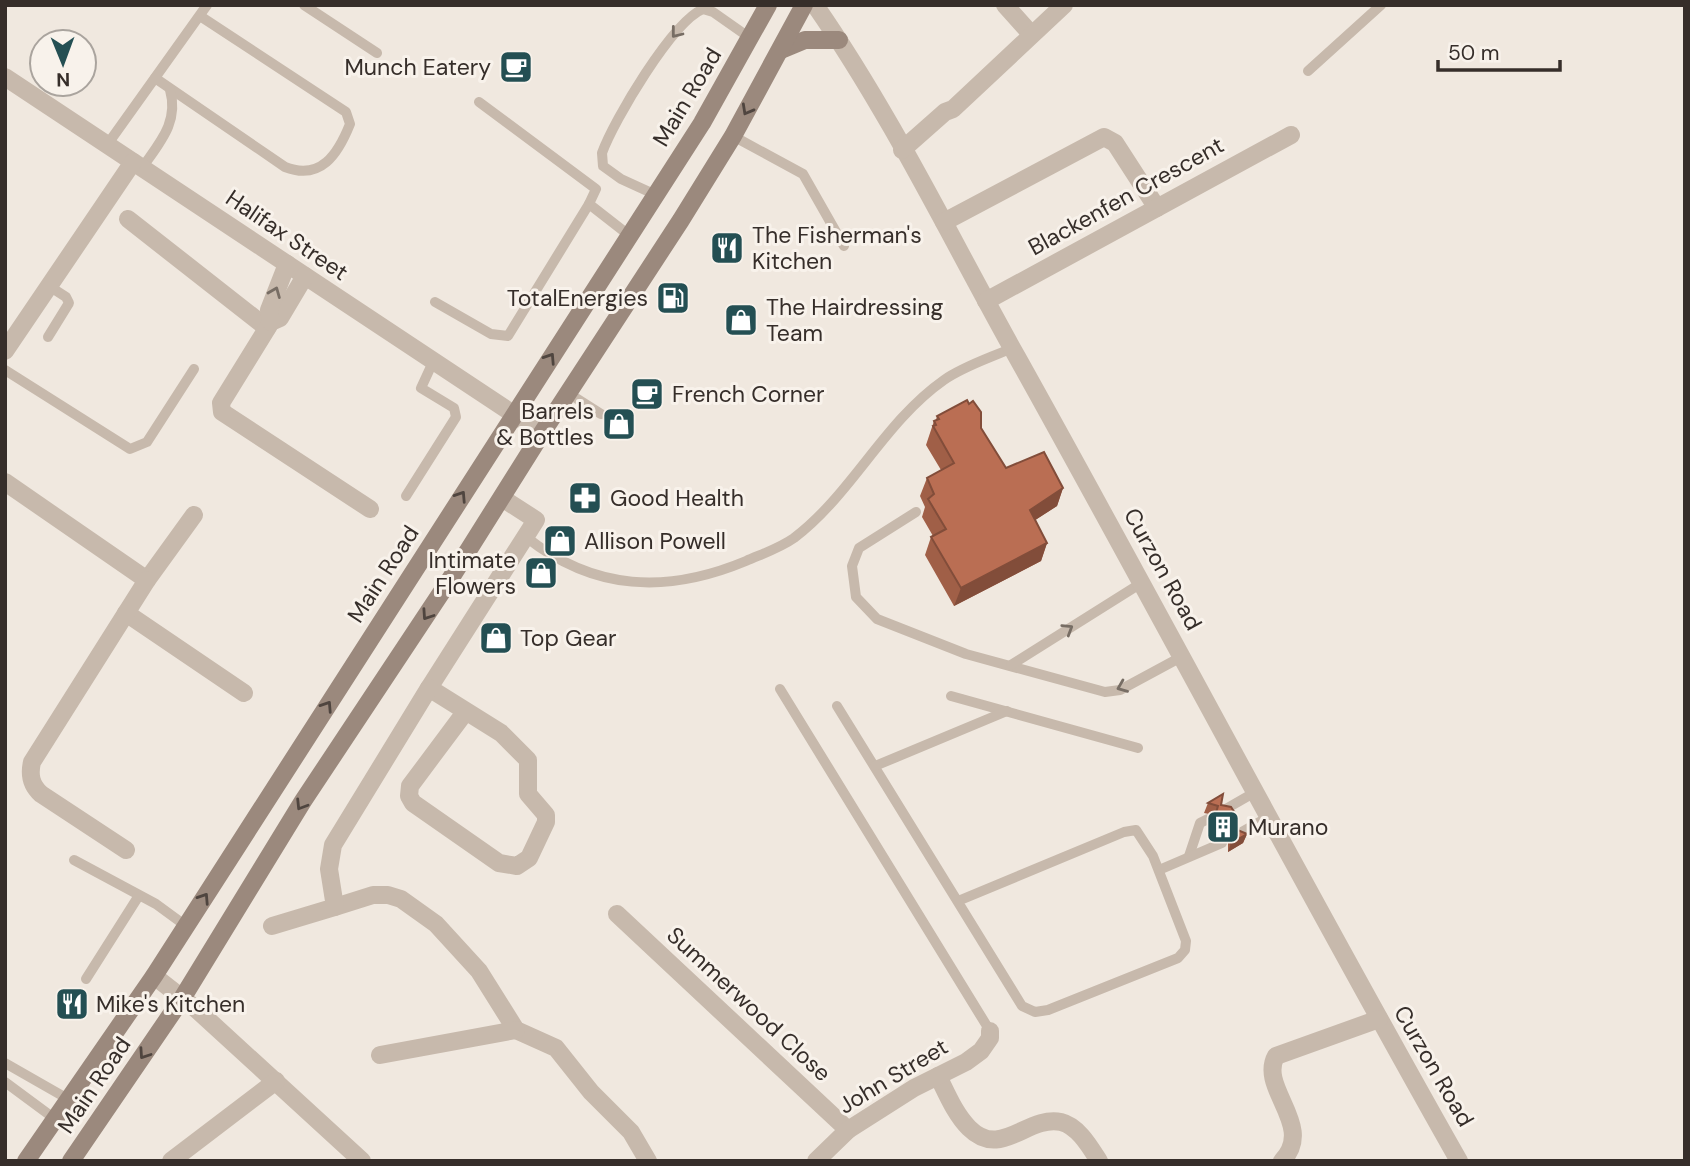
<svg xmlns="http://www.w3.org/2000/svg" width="1690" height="1166" viewBox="0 0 1690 1166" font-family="'DM Sans',sans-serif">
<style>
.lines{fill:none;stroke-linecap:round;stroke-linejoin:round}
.service{stroke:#c7b9ac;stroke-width:10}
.minor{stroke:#c7b9ac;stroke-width:18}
.secondary{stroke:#9b897d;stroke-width:18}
.wall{fill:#a05f47}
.shaded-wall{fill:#824d3a}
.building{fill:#ba6e53;stroke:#824d3a;stroke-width:2}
.oneway{stroke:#776d64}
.oneway2{stroke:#4f453f}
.labels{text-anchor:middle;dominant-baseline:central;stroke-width:6;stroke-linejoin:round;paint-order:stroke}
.poi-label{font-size:23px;fill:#362e2a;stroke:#f8f2eb;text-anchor:start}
.street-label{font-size:23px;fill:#362e2a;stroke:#f8f2eb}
</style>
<rect width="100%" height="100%" fill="#f0e8df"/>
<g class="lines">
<!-- service -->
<g class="service">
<polyline points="304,5 377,53"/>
<polyline points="1308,71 1381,5"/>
<path d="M155 78 285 167C321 181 338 154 350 124L346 112 200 16"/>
<polyline points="479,102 596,189 589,204"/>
<polyline points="733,136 803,174 844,246"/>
<polyline points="107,145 207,5"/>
<path d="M142 168C160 142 179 122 170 90"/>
<path d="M656 195 621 179 603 166 602 153C614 120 672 22 703 9L713 12 750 38"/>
<polyline points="435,302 491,334 508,336 589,204 630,236"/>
<polyline points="48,337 69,303 66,297 49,286"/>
<polyline points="5,370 130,449 147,442 194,369"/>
<polyline points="568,393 601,414"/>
<polyline points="406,496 456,417 454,408 421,388 433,362"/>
<polyline points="916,512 859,548 852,566 856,597 877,619 966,654 1105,692 1120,690 1183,656"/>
<path d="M526 537C594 591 667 594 746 561 762 554 780 548 794 538 852 494 884 422 944 380 964 366 990 358 1012 348"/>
<polyline points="1011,665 1143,582"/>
<polyline points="780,689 990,1031"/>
<polyline points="951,696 1138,748"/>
<polyline points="837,706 1022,1006 1035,1012 1048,1010 1178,958 1185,950 1186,941 1153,856 1136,830 1124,832 958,901"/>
<polyline points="875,766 1007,711"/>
<polyline points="1224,810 1257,791"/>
<polyline points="1238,834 1270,816"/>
<polyline points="1189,856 1200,823 1208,819"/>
<polyline points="74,860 156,904 186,926"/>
<polyline points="1159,870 1222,843"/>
<polyline points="86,979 138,897"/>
<polyline points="5,1063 68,1099"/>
<polyline points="5,1082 55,1119"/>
</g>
<!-- minor -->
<g class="minor">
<path d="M815 5C892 116 951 239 1017 357 1166 624 1308 895 1459 1161"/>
<polyline points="1005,5 1031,34"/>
<polyline points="5,77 542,433"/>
<polyline points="902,150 945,112 953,109 1064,5"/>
<polyline points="128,219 267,328"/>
<polyline points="944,222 1104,137 1115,143 1157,208"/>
<polyline points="305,276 280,318 271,322 221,403 222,412 370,509"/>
<polyline points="986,301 1291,135"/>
<polyline points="271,322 269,310 287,264"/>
<polyline points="5,351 133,162"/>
<polyline points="5,482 147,580 194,515"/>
<polyline points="126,613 244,693"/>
<polyline points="466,711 410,786 409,796 413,803 499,863 517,866 529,858 546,822 546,815 528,794 528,760 501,733 429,688 536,520 502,498"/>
<path d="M126 850 41 794C31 785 29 775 32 762L147 580"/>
<polyline points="335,907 373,895 388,895 401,899 436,924 479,971 516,1030 556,1048 591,1092 631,1132 648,1161"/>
<polyline points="617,914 848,1130"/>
<polyline points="272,926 335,907 329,869 333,845 429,688"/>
<polyline points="154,976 195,1008 362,1161"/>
<polyline points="380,1055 516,1030"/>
<path d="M938 1076C947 1094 955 1114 969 1128 1001 1160 1027 1115 1061 1122 1078 1126 1090 1147 1099 1161"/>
<polyline points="171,1161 276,1081"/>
<polyline points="816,1161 848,1130 914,1088 966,1062 981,1051 990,1038 990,1031"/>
<path d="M1282 1161C1316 1126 1258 1088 1276 1056L1379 1019"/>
</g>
<!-- secondary -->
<g class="secondary">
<polyline points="781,50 805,40 839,40"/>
<polyline points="26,1161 154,976 702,123 768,5"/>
<polyline points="71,1161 183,997 303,801 449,581 542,433 681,220 733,136 804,5"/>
</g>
</g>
<!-- wall -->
<g class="wall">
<polygon points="937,416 981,428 1006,468 1063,488 1057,506 1035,520 1047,543 1041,561 954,606 925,555 931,537 933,536 922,517 925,507 920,496 927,478 941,470 926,445 934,421 936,420"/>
<polygon points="1208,803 1221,805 1235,829 1247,834 1243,843 1228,852 1228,839 1218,836 1212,825 1214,815 1204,813"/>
</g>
<!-- shaded-wall -->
<g class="shaded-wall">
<polygon points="1063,488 1057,506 1023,528 1030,510"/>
<polygon points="1047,543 1041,561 954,606 961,588"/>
<polygon points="1247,834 1243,843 1228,852 1231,843"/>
</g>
<!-- building -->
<g class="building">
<polygon points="967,400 969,404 973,401 981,412 981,428 1006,468 1044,452 1063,488 1030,510 1047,543 961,588 931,537 946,529 928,499 934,494 927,478 954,463 933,426 936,425 934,421 939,419 937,416"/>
<polygon points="1223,794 1221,805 1231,807 1238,818 1235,829 1247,834 1231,843 1232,830 1222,827 1215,816 1218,806 1208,803"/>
</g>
<!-- one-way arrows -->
<defs><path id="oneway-chevron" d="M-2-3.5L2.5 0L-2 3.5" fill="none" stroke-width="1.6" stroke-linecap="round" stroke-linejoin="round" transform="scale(1.75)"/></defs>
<g class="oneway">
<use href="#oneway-chevron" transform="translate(676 33) rotate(128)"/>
<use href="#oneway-chevron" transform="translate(275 292) rotate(-68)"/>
<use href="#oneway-chevron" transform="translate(1068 629) rotate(-32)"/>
<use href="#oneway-chevron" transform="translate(1122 687) rotate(158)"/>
</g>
<g class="oneway2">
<use href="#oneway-chevron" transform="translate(747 110) rotate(119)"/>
<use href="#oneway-chevron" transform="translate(550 358) rotate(-57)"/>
<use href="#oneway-chevron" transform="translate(461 496) rotate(-57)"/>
<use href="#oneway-chevron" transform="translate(427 615) rotate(124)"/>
<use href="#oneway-chevron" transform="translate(327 706) rotate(-57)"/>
<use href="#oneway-chevron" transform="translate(301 805) rotate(122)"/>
<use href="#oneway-chevron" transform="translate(204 898) rotate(-57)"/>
<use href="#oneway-chevron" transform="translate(144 1054) rotate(124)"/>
</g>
<!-- icons -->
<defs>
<symbol id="cafe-square" viewBox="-11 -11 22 22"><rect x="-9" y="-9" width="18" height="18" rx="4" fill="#244f53" stroke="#f8f2eb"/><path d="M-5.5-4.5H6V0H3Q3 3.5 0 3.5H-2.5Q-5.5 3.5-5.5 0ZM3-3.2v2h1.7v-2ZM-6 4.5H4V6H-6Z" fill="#fff"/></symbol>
<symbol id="restaurant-square" viewBox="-11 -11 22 22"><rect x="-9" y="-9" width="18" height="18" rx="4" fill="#244f53" stroke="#f8f2eb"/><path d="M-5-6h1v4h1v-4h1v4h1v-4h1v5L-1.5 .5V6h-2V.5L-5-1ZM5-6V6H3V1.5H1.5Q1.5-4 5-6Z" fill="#fff"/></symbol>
<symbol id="fuel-square" viewBox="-11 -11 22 22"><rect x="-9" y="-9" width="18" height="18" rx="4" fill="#244f53" stroke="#f8f2eb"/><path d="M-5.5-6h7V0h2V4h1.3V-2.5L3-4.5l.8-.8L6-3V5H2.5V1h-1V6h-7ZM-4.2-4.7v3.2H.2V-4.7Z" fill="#fff"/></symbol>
<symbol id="shop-square" viewBox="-11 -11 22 22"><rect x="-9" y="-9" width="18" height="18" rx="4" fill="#244f53" stroke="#f8f2eb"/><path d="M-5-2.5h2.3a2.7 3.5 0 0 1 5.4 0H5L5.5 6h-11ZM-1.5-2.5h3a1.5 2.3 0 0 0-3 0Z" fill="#fff"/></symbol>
<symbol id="pharmacy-square" viewBox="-11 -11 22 22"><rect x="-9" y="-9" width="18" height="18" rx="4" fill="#244f53" stroke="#f8f2eb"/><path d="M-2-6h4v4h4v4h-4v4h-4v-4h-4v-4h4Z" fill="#fff"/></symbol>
<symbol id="building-square" viewBox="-11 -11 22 22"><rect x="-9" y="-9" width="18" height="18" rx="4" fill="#244f53" stroke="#f8f2eb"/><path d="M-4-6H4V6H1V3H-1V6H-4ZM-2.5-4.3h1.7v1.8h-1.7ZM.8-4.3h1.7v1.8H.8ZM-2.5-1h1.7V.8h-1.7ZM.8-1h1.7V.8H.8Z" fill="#fff"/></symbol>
</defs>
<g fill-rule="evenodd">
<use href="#cafe-square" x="497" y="48" width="38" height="38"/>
<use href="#restaurant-square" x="708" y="229" width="38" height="38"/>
<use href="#fuel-square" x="654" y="279" width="38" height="38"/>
<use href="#shop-square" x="722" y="301" width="38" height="38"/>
<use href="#cafe-square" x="628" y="375" width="38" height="38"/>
<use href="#shop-square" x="600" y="405" width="38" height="38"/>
<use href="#pharmacy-square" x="566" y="479" width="38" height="38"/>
<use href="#shop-square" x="541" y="522" width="38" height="38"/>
<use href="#shop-square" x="522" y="554" width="38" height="38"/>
<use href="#shop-square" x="477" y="619" width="38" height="38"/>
<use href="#building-square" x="1204" y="808" width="38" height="38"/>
<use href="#restaurant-square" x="53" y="985" width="38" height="38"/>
</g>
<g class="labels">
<!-- poi labels -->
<g class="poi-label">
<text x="491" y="67" text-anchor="end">Munch Eatery</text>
<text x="752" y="235">The Fisherman's<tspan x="752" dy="26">Kitchen</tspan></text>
<text x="648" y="298" text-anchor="end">TotalEnergies</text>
<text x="766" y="307">The Hairdressing<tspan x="766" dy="26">Team</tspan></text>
<text x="672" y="394">French Corner</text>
<text x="594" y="411" text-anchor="end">Barrels<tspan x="594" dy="26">&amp; Bottles</tspan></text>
<text x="610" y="498">Good Health</text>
<text x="584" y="541">Allison Powell</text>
<text x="516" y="560" text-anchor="end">Intimate<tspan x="516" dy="26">Flowers</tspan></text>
<text x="520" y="638">Top Gear</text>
<text x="1248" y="827">Murano</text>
<text x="96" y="1004">Mike's Kitchen</text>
</g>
<!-- street labels -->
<g class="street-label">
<text transform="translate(687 97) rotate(-59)">Main Road</text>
<text transform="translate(1126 196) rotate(-29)">Blackenfen Crescent</text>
<text transform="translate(287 235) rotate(34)">Halifax Street</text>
<text transform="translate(1163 569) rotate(61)">Curzon Road</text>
<text transform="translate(383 574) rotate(-57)">Main Road</text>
<text transform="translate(749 1004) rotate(43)">Summerwood Close</text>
<text transform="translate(1434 1066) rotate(60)">Curzon Road</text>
<text transform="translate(893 1076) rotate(-31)">John Street</text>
<text transform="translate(94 1085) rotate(-56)">Main Road</text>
</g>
</g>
<!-- border -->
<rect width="1690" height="1166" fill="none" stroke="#362e2a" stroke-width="14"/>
<!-- north arrow -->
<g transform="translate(63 63) rotate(179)"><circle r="33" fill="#f8f2eb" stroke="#aaa49e" stroke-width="2"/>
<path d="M0-5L12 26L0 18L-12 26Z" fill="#244f53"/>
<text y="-10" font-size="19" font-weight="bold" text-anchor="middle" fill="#362e2a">N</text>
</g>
<!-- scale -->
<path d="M1438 60v10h122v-10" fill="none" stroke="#362e2a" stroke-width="3.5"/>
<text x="1448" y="60" font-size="21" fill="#362e2a" stroke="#f8f2eb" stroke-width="5" paint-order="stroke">50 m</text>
</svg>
